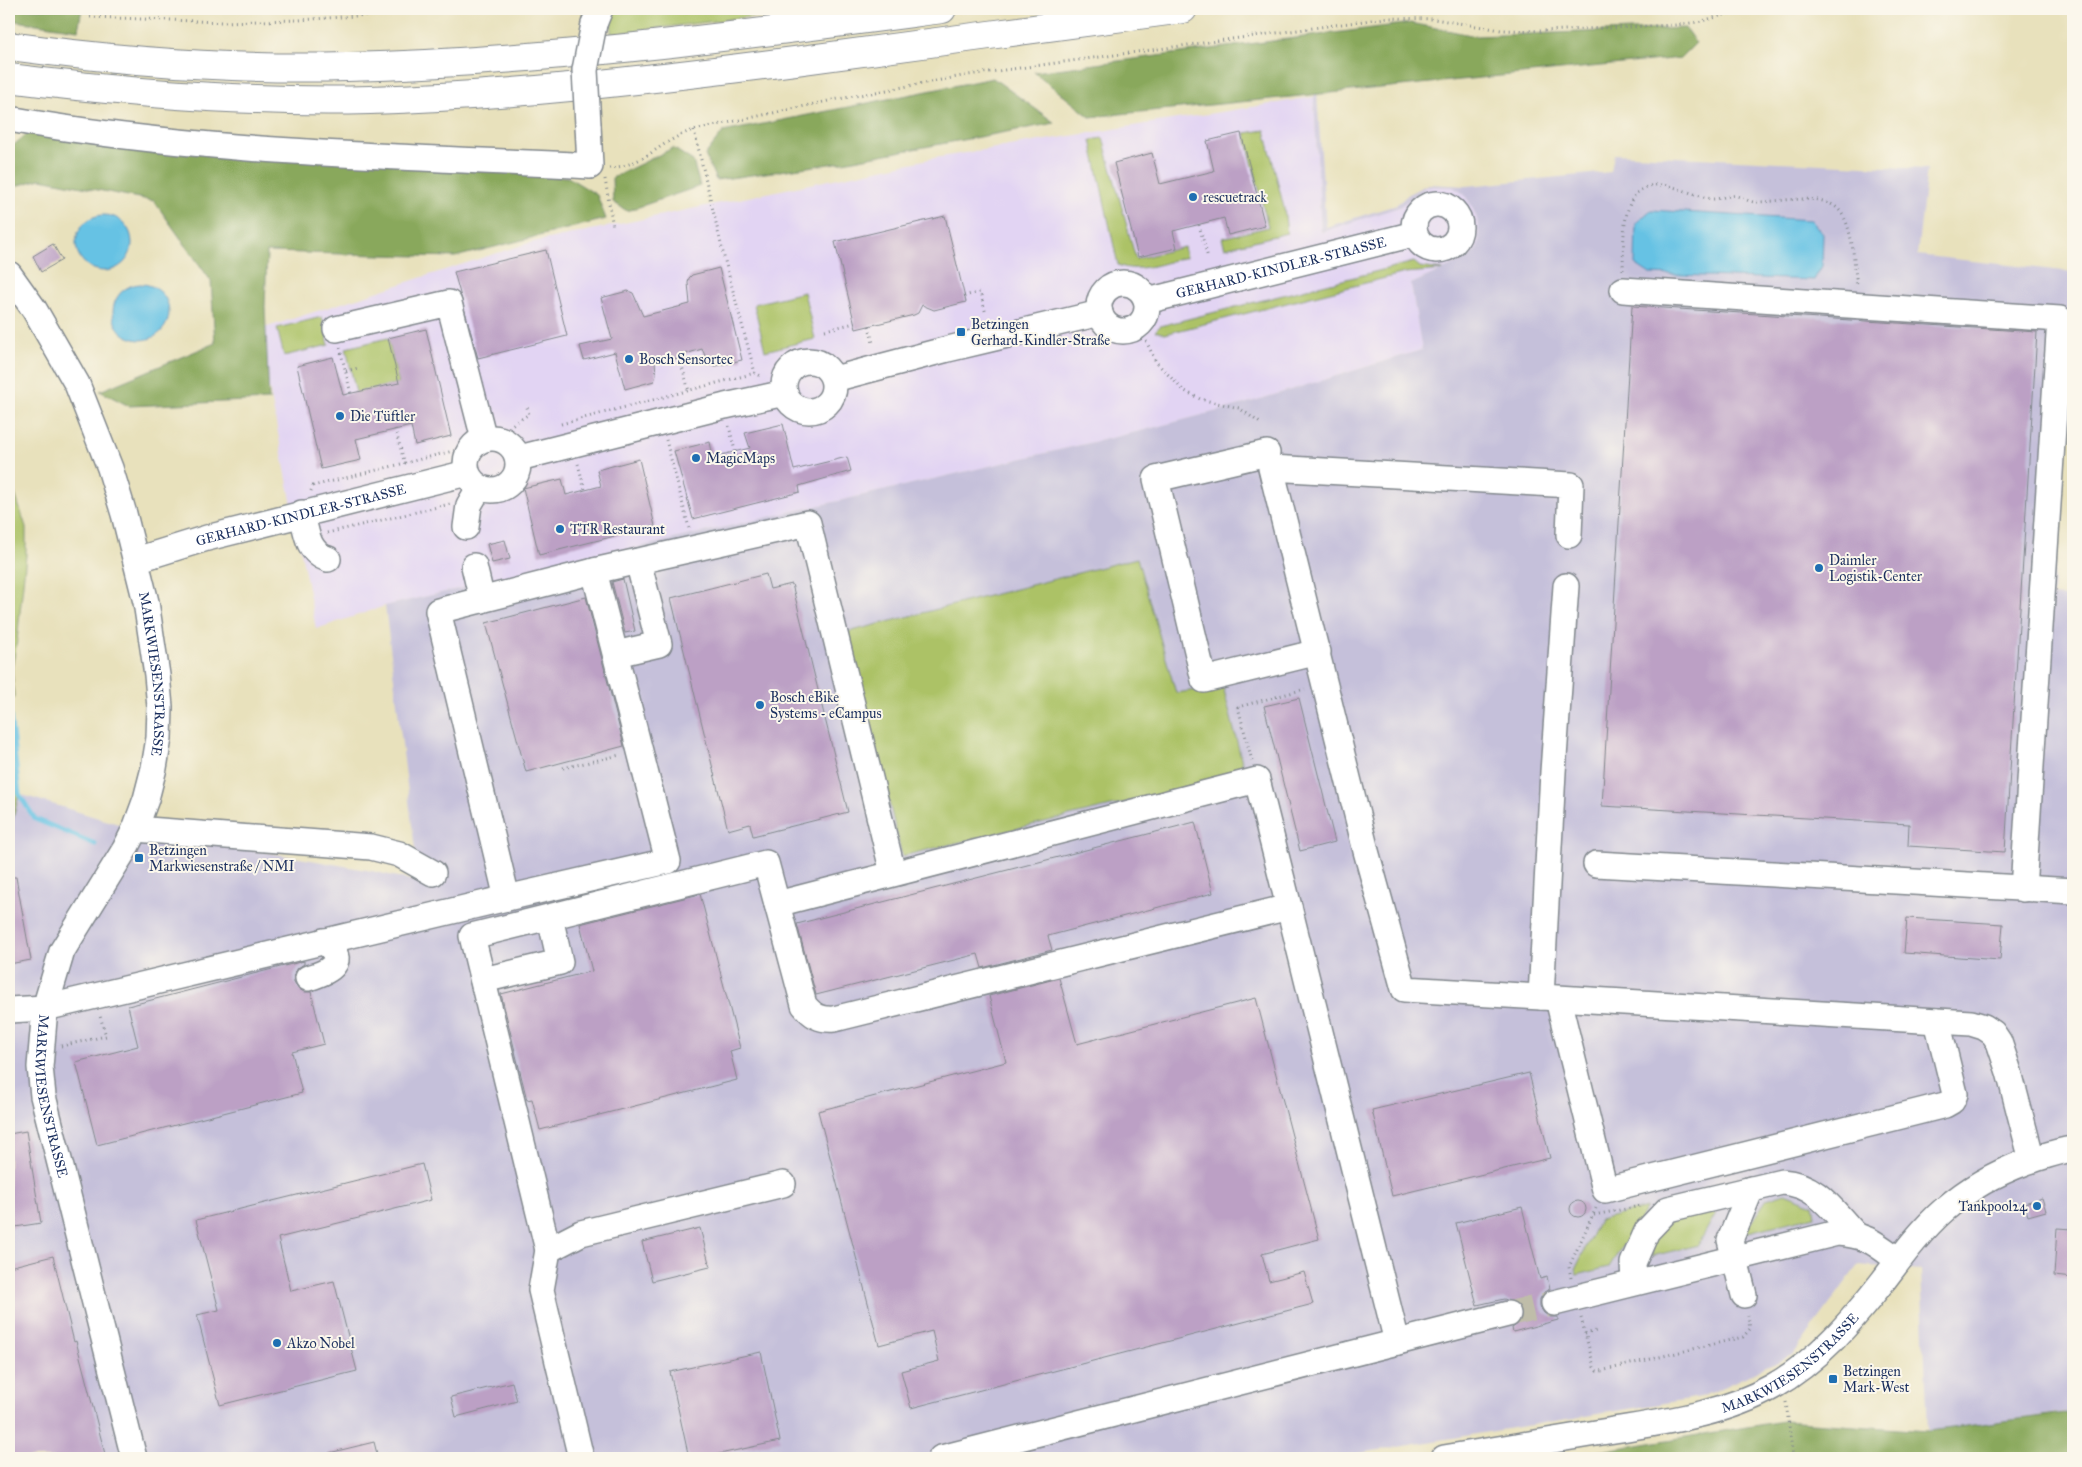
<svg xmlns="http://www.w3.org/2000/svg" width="2082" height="1467" viewBox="0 0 2082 1467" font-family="'IM FELL Great Primer',serif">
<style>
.built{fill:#e2d4f3}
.industrial{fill:#c5c0da}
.green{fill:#acc266;stroke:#647862}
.forest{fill:#89a85b;stroke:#526c5c}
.water{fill:#66c2e4;stroke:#4078a1}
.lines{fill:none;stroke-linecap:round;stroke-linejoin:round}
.stream{stroke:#66c2e4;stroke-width:5}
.building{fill:#bca0c5}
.minor-tunnel{stroke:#bfbda9;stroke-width:25;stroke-dasharray:25 12;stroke-linecap:butt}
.minor-casing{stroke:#82888d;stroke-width:28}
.highway-casing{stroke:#82888d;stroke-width:30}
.path{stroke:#82888d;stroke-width:3;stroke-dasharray:1 4;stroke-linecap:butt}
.minor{stroke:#fff;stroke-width:25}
.highway{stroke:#fff;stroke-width:28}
.minor-bridge-casing{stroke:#82888d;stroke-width:28;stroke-linecap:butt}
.minor-bridge{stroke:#fff;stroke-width:25}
.poi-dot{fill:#1f6fb2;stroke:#fbf7ec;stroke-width:2}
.labels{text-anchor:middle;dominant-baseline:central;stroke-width:4;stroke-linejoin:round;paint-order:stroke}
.poi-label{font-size:14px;fill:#1b2f5e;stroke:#fbf7ec;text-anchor:start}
.street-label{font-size:14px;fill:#1b2f5e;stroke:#fbf7ec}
</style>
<rect width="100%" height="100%" fill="#fbf7ec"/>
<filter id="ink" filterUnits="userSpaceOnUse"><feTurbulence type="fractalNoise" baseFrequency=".02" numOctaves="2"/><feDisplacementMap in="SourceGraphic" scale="10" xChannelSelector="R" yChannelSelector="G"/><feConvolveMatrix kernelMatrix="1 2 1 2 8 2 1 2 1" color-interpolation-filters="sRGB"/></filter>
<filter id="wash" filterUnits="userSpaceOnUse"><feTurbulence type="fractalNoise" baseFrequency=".0096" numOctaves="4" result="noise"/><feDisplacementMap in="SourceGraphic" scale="20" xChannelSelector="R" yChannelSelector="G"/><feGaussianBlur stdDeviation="1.12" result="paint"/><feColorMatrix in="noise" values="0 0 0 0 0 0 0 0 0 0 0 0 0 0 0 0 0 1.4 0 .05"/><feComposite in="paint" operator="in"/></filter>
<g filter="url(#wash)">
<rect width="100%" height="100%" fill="#e8e1bc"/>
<!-- built -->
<polygon class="built" points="1314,97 1321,232 1399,207 1427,186 1453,187 1464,194 1472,206 1477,219 1479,238 1477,249 1469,257 1458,263 1411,284 1422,350 1241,405 1137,432 385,606 316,629 258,330 529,243 934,158"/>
<!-- industrial -->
<polygon class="industrial" points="1317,93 1326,227 1396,205 1410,193 1428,184 1467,186 1611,172 1614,154 1927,169 1917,255 2073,272 2073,335 2071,335 2053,596 2073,598 2073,1411 1928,1431 1921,1270 1858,1265 1793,1355 1701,1397 1331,1458 9,1458 9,836 19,794 135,829 372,871 419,882 385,606 1137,432 1241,405 1422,350 1411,284 1458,263 1469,257 1477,249 1479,238 1477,219 1472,206 1464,194 1453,187 1427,186 1399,207 1321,232 1314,97"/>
<!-- green -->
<g class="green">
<polygon points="612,9 813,9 611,34"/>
<polygon points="1265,130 1284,208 1287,233 1225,248 1222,238 1268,227 1245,133"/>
<path d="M1103 138 1136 259 1184 247 1186 257C1167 262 1137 274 1118 265L1091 140Z"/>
<polygon points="1414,262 1420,267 1443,270 1405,273 1165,334 1155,331 1160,326"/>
<polygon points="804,292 815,339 765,351 754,304"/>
<polygon points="322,317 329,345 284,356 277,328"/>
<polygon points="388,338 399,383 356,393 346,348"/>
<polygon points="9,476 26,527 26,555 17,641 12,668 14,697 9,703"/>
<polygon points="1137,558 1176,693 1223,686 1245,774 902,856 848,632"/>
<polygon points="9,706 19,794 9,836"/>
<polygon points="1785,1193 1813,1204 1815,1216 1744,1233 1767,1199"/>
<polygon points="1647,1208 1609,1267 1577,1275 1575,1270 1599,1220"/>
<polygon points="1711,1212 1716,1213 1698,1245 1652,1256 1652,1240 1669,1222"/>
</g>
<!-- forest -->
<g class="forest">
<polygon points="9,9 82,9 78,30 9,20"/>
<polygon points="1411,23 1476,36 1685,28 1696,43 1681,58 1090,117 1034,72"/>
<polygon points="993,78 1055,123 843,162 716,180 705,155 723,132"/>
<polygon points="28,133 568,177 597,195 606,219 455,257 267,252 265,307 269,400 129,406 100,391 215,343 211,281 154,201 41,179 9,188 9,149"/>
<polygon points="673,148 693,161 700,186 627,211 613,202 612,178"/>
<polygon points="2073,1412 2073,1458 1558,1458 1783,1421 1928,1431"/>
</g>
<!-- water -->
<g class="water">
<polygon points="1651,210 1811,220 1823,234 1822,266 1814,280 1650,274 1635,264 1636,223"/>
<circle cx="104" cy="243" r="28"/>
<circle cx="141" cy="312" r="28"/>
</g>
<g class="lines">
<!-- stream -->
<polyline class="stream" points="9,706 19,794 35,819 95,844"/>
</g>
<g id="blocks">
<!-- building -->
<g class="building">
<polygon points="1241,133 1265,226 1228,235 1224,218 1173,231 1177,248 1138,257 1114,163 1152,153 1160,184 1214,171 1207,141"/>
<polygon points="945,216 966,302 934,310 922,305 918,313 914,315 856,329 835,242"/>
<polygon points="53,244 62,260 41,272 33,256"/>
<polygon points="546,250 567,336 478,358 454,272"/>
<polygon points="719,268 742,360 715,366 709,364 702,349 685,354 681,361 672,357 655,361 656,375 654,381 625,389 615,352 584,360 580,346 612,339 601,298 628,291 633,293 643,316 690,304 688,283 689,278 692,275"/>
<polygon points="1632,306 2037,332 2005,852 1908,846 1909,824 1602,806"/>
<polygon points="426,329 451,436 415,445 411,426 356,439 361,460 321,469 297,366 333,357 343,395 399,383 388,338"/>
<polygon points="783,424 794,470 847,457 851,471 799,486 800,492 693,519 674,451 710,442 713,457 750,448 745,433"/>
<polygon points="639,459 655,526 539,555 523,488 562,479 566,495 601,486 597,470"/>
<polygon points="505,540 510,559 492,563 487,544"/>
<polygon points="766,574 770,589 792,584 848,812 753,836 750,824 728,830 671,598"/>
<polygon points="623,579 635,631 625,633 612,582"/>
<polygon points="586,597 624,746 526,772 486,623"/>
<polygon points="1299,698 1335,842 1300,851 1264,706"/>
<polygon points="1195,822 1213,893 1048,936 1052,950 982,968 978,954 816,995 797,924"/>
<polygon points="9,877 16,877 31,960 9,964"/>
<polygon points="700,894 740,1048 730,1051 737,1080 540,1130 532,1099 527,1100 501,994 592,971 580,924"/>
<polygon points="1907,918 2003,924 2000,960 1904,953"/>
<polygon points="304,961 304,964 298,968 294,974 294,982 299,989 304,992 311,992 324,1044 292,1052 302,1093 97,1145 76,1062 138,1046 128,1006"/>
<polygon points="1059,978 1077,1044 1256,998 1319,1239 1262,1254 1269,1281 1304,1272 1313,1304 911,1408 901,1371 939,1361 932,1331 879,1345 818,1111 1006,1062 989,996"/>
<polygon points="1529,1073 1550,1158 1392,1196 1372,1110"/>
<polygon points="26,1131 41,1223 9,1228 9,1134"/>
<polygon points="422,1164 431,1200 278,1238 291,1291 334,1281 357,1371 220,1405 197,1315 219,1310 196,1220"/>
<polygon points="2042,1198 2046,1211 2028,1216 2024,1203"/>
<circle cx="1578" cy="1209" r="8"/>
<polygon points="1522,1207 1540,1279 1547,1277 1550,1289 1544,1292 1540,1299 1540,1307 1544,1313 1550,1317 1558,1317 1558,1320 1513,1332 1512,1328 1518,1324 1522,1317 1522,1310 1518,1304 1504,1299 1477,1305 1456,1223"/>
<polygon points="700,1228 710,1267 652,1281 642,1242"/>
<polygon points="2057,1228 2073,1229 2073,1278 2054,1276"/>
<polygon points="53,1256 74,1342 76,1341 106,1458 9,1458 9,1267"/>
<polygon points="761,1352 780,1441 701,1458 689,1458 670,1372"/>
<polygon points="512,1382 517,1401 456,1417 451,1397"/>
<polygon points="374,1442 378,1458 330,1458 329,1453"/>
</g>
</g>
</g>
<g filter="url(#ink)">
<use href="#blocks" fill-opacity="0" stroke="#82888d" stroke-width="1"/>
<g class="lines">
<!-- minor-tunnel -->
<polyline class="minor-tunnel" points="1508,1314 1554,1303"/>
<defs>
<g id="minor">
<polyline points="594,24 600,9"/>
<path d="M9 119C200 153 396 156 590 166L588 125"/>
<circle cx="1437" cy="227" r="23"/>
<path id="s1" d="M9 274 34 309 77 384 110 468 124 514 146 602 157 675 160 707 159 738 154 768 146 799 135 829 125 849 62 951 45 1008 40 1067 43 1096 134 1458"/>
<circle cx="1123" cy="307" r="24"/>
<polyline points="1623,290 2060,319 2023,889"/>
<path id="s2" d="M1147 301 1414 234"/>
<polyline points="336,329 449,303 484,439"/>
<circle cx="809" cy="386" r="25"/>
<polyline points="834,379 948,349 1100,313"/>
<circle cx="492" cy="464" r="26"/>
<polyline points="1267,453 1156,479 1204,680 1318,652"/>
<polyline points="519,458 725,406 785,393"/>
<path d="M302 513C306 532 308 553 328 559"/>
<polyline points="466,527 469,505 479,488"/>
<path id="s3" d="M136 560 207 538 467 473"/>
<polyline points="474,566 482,600"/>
<polyline points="1566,586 1553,772 1541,997 1971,1023 1984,1027 1993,1033 1999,1042 2009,1072 2032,1160"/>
<polyline points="616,654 659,644 638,561"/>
<polyline points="135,829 371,847 399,854 433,873"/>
<polyline points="1596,864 2073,891"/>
<polyline points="507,898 438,611 594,571 808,523 893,873"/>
<polyline points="777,904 1257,780 1289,907"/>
<path d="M308 978C329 972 350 962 324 941"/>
<polyline points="483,980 560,962 550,917"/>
<polyline points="1541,997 1404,989 1366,851 1271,468 1571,485 1569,535"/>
<polyline points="1558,999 1605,1190 1945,1105 1952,1101 1955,1094 1937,1021"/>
<polyline points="9,1010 45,1008 511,897 668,861 594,571"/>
<path d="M548 1250 472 936 766 863 804 1005C813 1016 820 1020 834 1019L1289 907 1397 1342"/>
<path d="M1634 1282 1633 1263 1647 1231 1668 1209 1782 1182C1817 1184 1833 1211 1855 1234"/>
<polyline points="1744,1295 1730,1240 1751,1189"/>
<path d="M1554 1303 1837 1233C1867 1235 1875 1243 1898 1260"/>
<polyline points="581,1458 541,1290 548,1250 581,1233 783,1184"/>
<polyline points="941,1458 1508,1314"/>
<path id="s4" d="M1444 1458C1498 1449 1553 1440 1608 1431 1662 1422 1723 1415 1772 1387 1818 1361 1851 1322 1883 1281 1902 1256 1921 1230 1945 1209 1968 1189 1996 1173 2026 1162 2042 1157 2057 1151 2073 1149"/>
</g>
<g id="highway">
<path d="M9 46C120 61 234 70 347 67 547 62 744 35 942 9"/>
<path d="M9 78C127 93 250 103 370 100 512 96 654 79 795 61 924 44 1054 26 1183 9"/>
</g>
</defs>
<!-- minor casing -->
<use href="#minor" class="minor-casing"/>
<!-- highway casing -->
<use href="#highway" class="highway-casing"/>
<!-- path -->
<g class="path">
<polyline points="2065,9 2073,9"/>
<polyline points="90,17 221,22 299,20 454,9"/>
<polyline points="694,130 725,261 755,373 763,377"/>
<path d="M609 168C645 166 662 139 694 130L833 100 968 75 1386 18 1434 19 1501 30 1542 31 1675 25 1698 22 1746 9"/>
<polyline points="605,179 613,227"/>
<polyline points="1199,225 1208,258"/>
<path d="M1623 270C1624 250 1621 208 1637 193 1659 173 1689 196 1713 199 1720 199 1728 195 1736 196 1743 197 1750 203 1757 202 1779 202 1821 192 1838 209 1853 223 1854 265 1857 285"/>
<polyline points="964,296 980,292 986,314"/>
<polyline points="869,326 873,343"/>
<polyline points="825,330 855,323"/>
<polyline points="1142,332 1156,362 1183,390 1200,399 1239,408 1260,423"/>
<polyline points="340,348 351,394"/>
<polyline points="680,359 689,391"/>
<polyline points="346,371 358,368"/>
<polyline points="561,424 755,373"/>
<polyline points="729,426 735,451"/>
<polyline points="395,429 405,464"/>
<polyline points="504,431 516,436"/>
<polyline points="507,432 510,426 529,414 526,404"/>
<polyline points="666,440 689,528"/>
<polyline points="578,464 585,490"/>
<polyline points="311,491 313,486 461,449 463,444"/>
<polyline points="327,533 450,504"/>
<polyline points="1252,761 1238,707 1305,689"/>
<polyline points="563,768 620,755"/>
<polyline points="61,1046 106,1036 100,1016"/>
<polyline points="1594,1215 1641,1206"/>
<polyline points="1571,1278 1569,1267 1596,1208"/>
<polyline points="1581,1318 1594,1367 1597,1371 1601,1371 1743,1337 1750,1329 1748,1315"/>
<polyline points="1585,1334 1596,1331"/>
<polyline points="1786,1402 1793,1458"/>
</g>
<!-- minor -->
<use href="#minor" class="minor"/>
<!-- highway -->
<use href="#highway" class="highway"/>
<defs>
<polyline id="minor-bridge" points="588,125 585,70 594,24"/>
</defs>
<!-- minor-bridge casing -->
<use href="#minor-bridge" class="minor-bridge-casing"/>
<!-- minor-bridge -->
<use href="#minor-bridge" class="minor-bridge"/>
</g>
</g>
<!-- markers -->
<g class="poi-dot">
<circle cx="1193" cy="197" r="5"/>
<rect x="956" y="327" width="10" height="10" rx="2.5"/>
<circle cx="629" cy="359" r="5"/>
<circle cx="340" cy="416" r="5"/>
<circle cx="696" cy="458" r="5"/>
<circle cx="560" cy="529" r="5"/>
<circle cx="1819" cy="568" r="5"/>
<circle cx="760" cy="705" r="5"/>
<rect x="134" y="853" width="10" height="10" rx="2.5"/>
<circle cx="2037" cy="1206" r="5"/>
<circle cx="277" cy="1343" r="5"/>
<rect x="1828" y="1374" width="10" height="10" rx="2.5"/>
</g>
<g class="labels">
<!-- poi labels -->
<g class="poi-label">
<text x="1203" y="197">rescuetrack</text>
<text x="971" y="324">Betzingen<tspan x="971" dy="16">Gerhard-Kindler-Straße</tspan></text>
<text x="639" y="359">Bosch Sensortec</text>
<text x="350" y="416">Die Tüftler</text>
<text x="706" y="458">MagicMaps</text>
<text x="570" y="529">TTR Restaurant</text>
<text x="1829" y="560">Daimler<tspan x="1829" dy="16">Logistik-Center</tspan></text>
<text x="770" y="697">Bosch eBike<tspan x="770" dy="16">Systems - eCampus</tspan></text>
<text x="149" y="850">Betzingen<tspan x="149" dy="16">Markwiesenstraße / NMI</tspan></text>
<text x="2027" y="1206" text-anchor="end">Tankpool24</text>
<text x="287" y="1343">Akzo Nobel</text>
<text x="1843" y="1371">Betzingen<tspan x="1843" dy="16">Mark-West</tspan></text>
</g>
<!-- street labels -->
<g class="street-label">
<text stroke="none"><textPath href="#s2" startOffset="138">GERHARD-KINDLER-STRASSE</textPath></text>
<text stroke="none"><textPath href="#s3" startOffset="171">GERHARD-KINDLER-STRASSE</textPath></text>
<text stroke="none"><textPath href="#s1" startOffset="431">MARKWIESENSTRASSE</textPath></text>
<text stroke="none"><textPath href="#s1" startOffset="881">MARKWIESENSTRASSE</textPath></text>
<text stroke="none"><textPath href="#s4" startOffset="365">MARKWIESENSTRASSE</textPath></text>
</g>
</g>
<!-- margin -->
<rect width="2082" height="1467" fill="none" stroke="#fbf7ec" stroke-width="30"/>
</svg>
